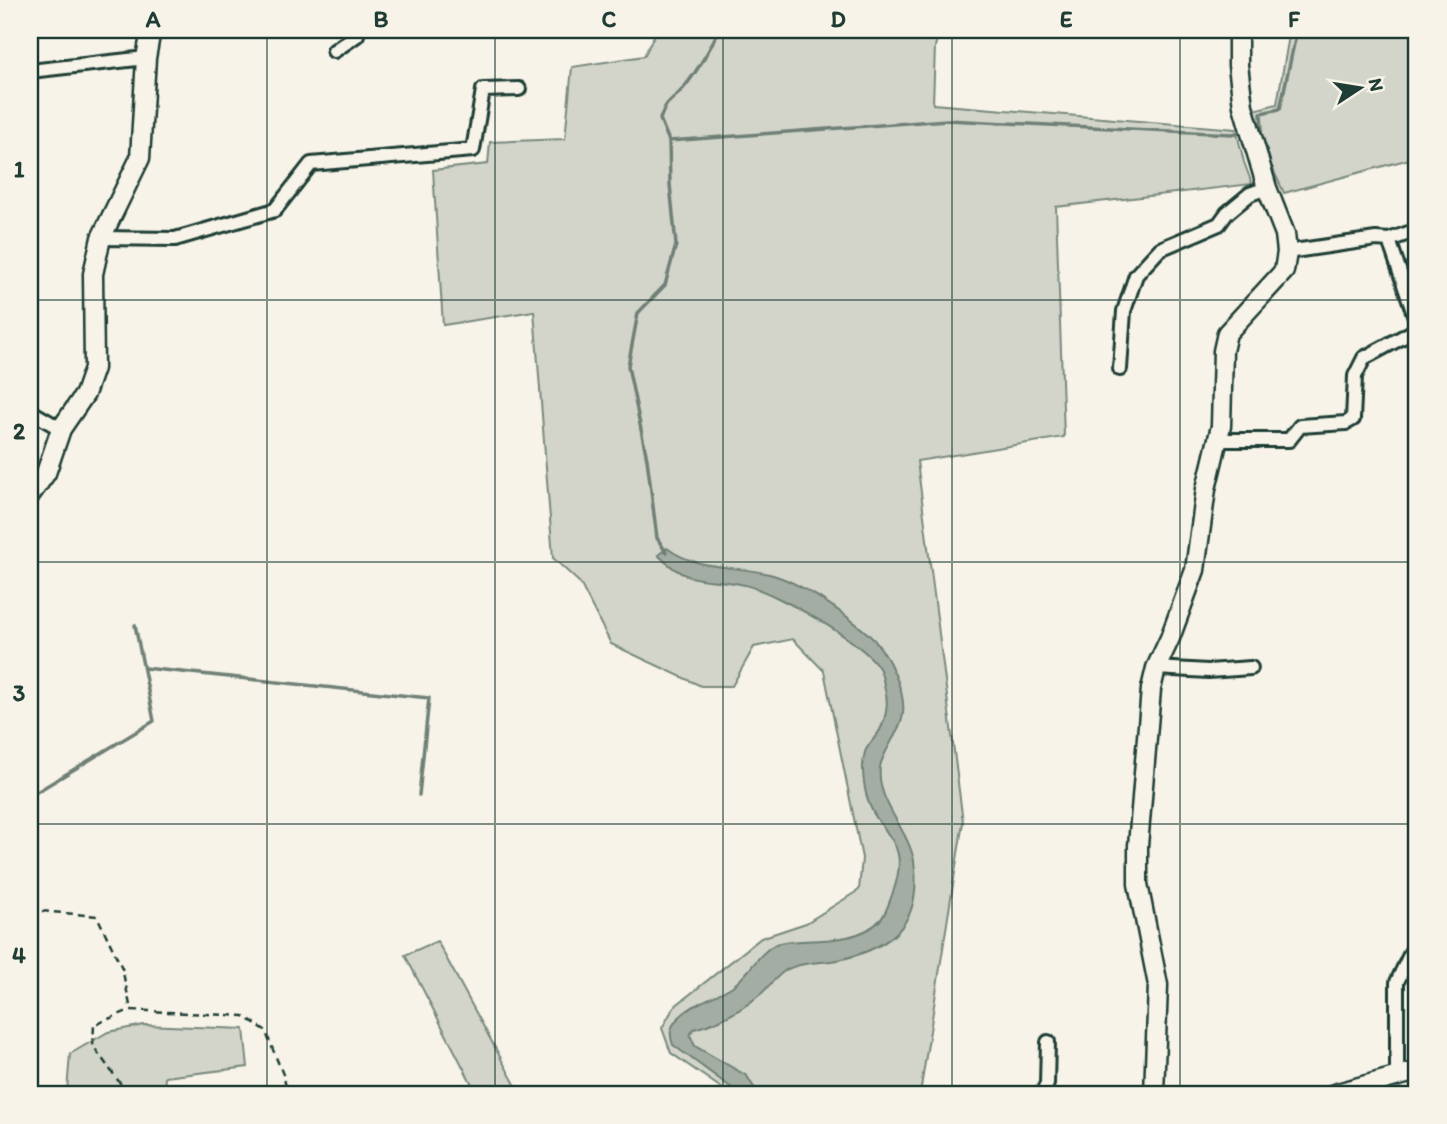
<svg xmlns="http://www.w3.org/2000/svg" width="1447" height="1124" viewBox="0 0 1447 1124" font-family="Itim,sans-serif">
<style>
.green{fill:#d3d5ca;stroke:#79897f;stroke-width:2}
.water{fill:#a4ada3;stroke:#6f8077;stroke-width:2}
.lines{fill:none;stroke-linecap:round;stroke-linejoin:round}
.stream{stroke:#6f8077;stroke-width:3.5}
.street-casing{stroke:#1f3d34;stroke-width:18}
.secondary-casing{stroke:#1f3d34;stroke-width:23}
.path{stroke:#1f3d34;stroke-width:2.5;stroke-dasharray:7 5;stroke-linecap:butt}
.street{stroke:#f7f3e8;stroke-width:12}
.secondary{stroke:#f7f3e8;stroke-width:18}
.grid{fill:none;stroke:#1f3d34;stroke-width:2;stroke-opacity:0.55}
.neatline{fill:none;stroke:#1f3d34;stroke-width:2.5}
.grid-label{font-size:23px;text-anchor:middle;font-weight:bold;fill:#1f3d34}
</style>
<rect width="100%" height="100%" fill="#f7f3e8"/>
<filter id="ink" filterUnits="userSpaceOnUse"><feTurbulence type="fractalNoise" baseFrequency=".0143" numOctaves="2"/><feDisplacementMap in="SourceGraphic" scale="14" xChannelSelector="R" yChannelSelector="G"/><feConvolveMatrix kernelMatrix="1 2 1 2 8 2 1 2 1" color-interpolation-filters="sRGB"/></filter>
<g filter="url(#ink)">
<!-- green -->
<g class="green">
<polygon points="657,30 939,30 935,47 933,104 1236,129 1244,162 1252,184 1056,207 1064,437 917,461 963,822 920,1094 867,1090 865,1094 730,1094 671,1053 662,1028 674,1007 761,938 806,923 859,890 862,858 824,671 793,639 754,647 732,686 701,686 611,644 580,583 553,558 534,311 443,325 433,170 488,164 490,142 565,139 572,67 644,56"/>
<polygon points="1290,30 1417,30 1417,157 1284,193 1264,150 1254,110 1277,104"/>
<polygon points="437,941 517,1088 523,1094 477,1094 405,955"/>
<polygon points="144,1025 244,1029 248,1067 165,1077 164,1094 72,1094 67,1091 70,1054 108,1032"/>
</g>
<!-- water -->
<path class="water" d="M667 548C697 571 738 565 773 575 803 584 844 613 867 633 886 649 909 694 902 719 898 734 882 753 880 767 876 802 908 828 914 861 923 921 894 948 838 960 822 963 800 962 786 970 778 975 770 985 763 992 743 1010 721 1022 694 1029L690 1035 695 1046 747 1076 758 1094H736L733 1089 673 1045C670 1036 669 1029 676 1021 690 1003 716 998 734 985 749 974 759 952 776 944 784 941 793 942 802 941 828 940 863 940 881 919 886 913 889 903 892 895 915 834 874 838 865 789 863 778 862 762 865 752 868 744 876 737 880 730 886 719 888 705 886 694 884 686 883 675 879 668 864 642 775 592 745 585 705 576 691 588 658 555Z"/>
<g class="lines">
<!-- stream -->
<g class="stream">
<polyline points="1255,130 1262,129 1261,113 1280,109 1297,30"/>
<polyline points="669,141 947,120 1232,134 1244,132"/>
<path d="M666 552 657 538 647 459 628 366 638 313 665 285 676 245 670 184 669 141 660 119C667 101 666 105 679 93 691 81 713 46 718 30"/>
<polyline points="144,668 429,698 419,795"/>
<polyline points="30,796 154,721 135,625"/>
</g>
<defs>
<g id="street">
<polyline points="334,51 357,35 358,30"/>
<polyline points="30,71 146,58"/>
<polyline points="101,238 175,239 275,210 311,164 473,150 483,90 519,89"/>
<polyline points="1287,252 1376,239 1389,240 1417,230"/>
<polyline points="1120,369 1124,311 1136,275 1160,249 1219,224 1227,213 1250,194 1267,188"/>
<polyline points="30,411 61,429"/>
<polyline points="1218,440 1289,440 1300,426 1346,423 1353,419 1355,376 1364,358 1414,331 1416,320 1389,240"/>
<polyline points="1156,668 1208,671 1251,668"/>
<polyline points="1397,1077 1397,982 1417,940"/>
<polyline points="1042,1094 1047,1084 1048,1042"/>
</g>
<g id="secondary">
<polyline points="30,495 46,473 61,429 85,394 94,368 93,274 101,238 140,158 146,58 151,30"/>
<polyline points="1154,1094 1158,985 1138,884 1138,846 1151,689 1156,668 1170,638 1195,570 1206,489 1221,426 1223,351 1227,333 1284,271 1287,252 1285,234 1267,188 1243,106 1238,65 1238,30"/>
<polyline points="1334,1094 1417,1071"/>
</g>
</defs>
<!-- street casing -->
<use href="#street" class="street-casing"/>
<!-- secondary casing -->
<use href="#secondary" class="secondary-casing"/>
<!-- path -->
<g class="path">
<polyline points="30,910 97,916 122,968 131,1010 244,1016 265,1030 284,1077 287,1094"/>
<polyline points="128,1094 93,1046 94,1025 130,1010"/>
</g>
<!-- street -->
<use href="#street" class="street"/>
<!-- secondary -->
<use href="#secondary" class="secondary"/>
</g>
</g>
<!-- grid -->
<path class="grid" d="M267 30V1094M495 30V1094M723 30V1094M952 30V1094M1180 30V1094M30 300H1417M30 562H1417M30 824H1417"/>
<!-- margin -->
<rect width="1447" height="1124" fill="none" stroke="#f7f3e8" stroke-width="77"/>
<!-- north arrow -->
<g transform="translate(1360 88) rotate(78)" stroke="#f7f3e8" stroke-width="5" paint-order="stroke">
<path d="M0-5L12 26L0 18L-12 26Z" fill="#1f3d34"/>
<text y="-10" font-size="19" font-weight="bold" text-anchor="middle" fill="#1f3d34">N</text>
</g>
<rect x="38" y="38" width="1370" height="1048" class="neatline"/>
<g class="grid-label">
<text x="153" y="27">A</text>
<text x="381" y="27">B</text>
<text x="609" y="27">C</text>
<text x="838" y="27">D</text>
<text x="1066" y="27">E</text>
<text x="1294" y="27">F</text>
<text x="19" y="177">1</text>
<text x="19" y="439">2</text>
<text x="19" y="701">3</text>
<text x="19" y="963">4</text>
</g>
</svg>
